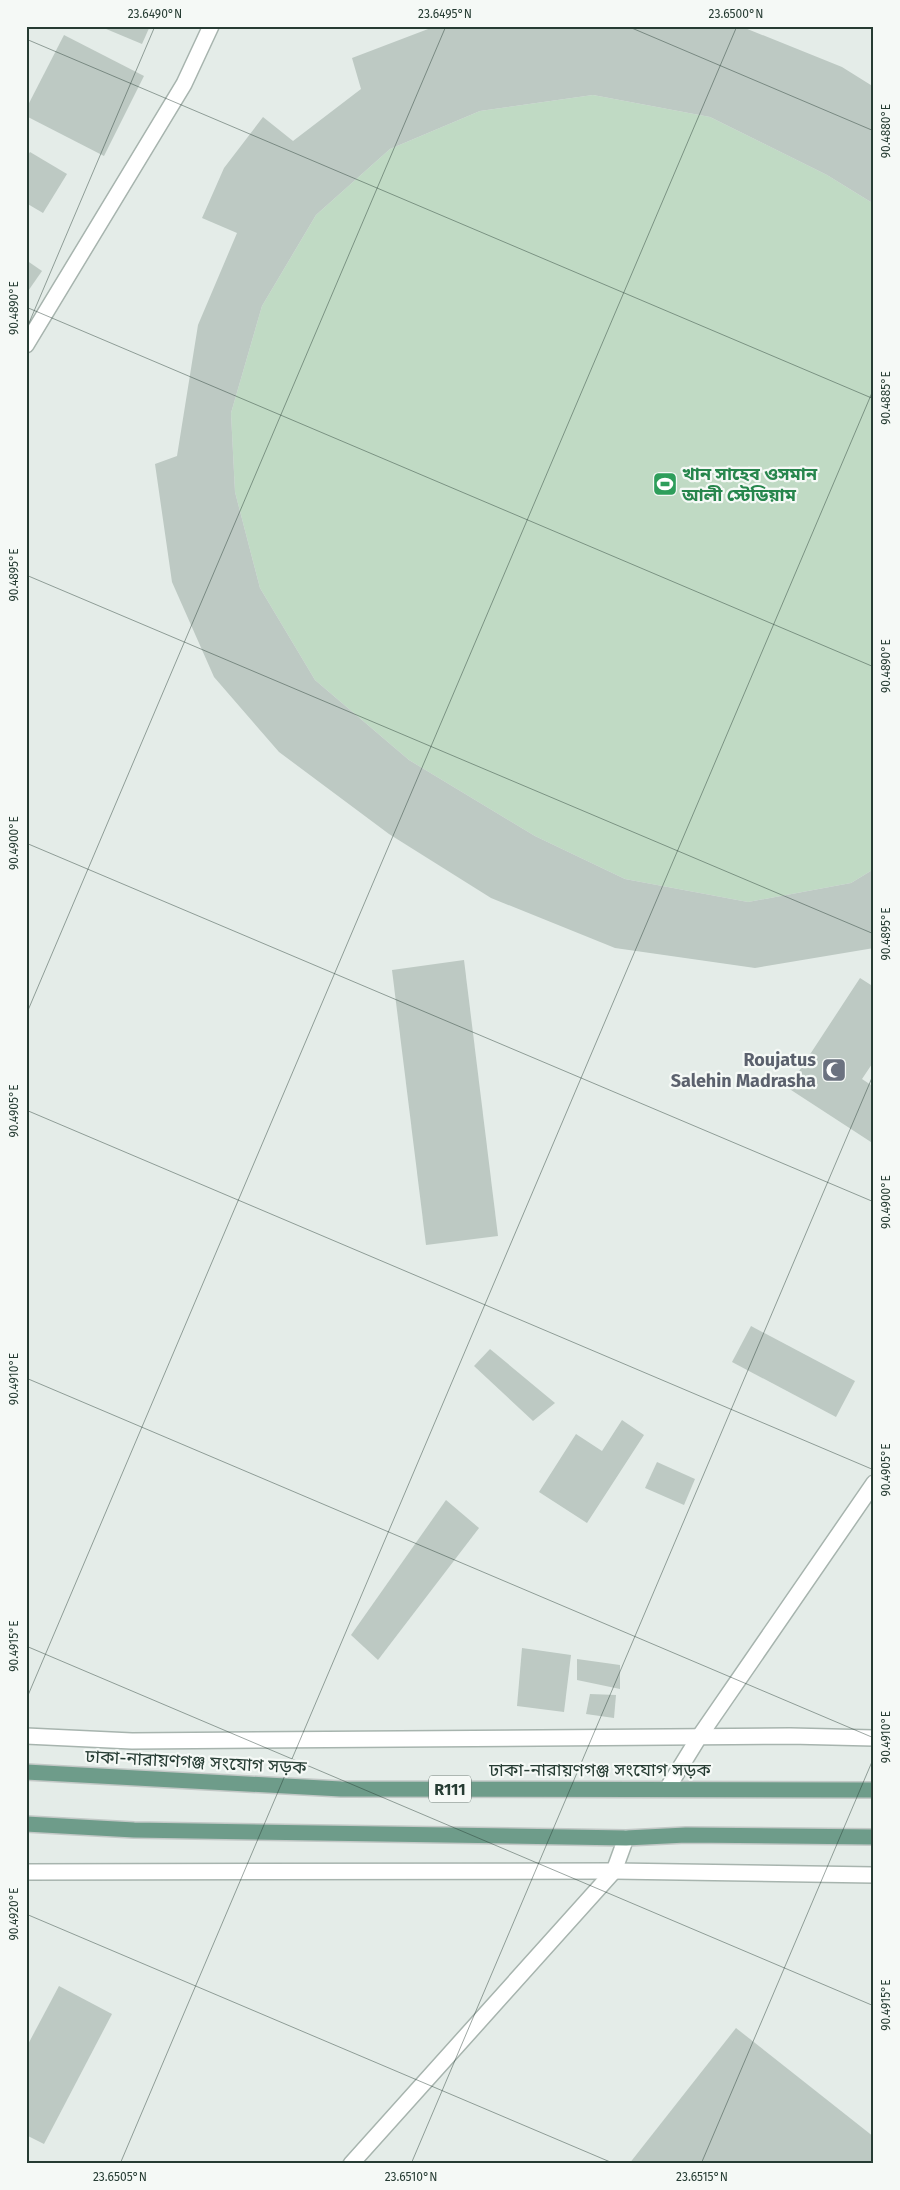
<svg xmlns="http://www.w3.org/2000/svg" width="900" height="2190" viewBox="0 0 900 2190" font-family="'Fira Sans','Noto Sans Bengali',sans-serif">
<style>
.green{fill:#c0dac4}
.building{fill:#bdc9c3}
.lines{fill:none;stroke-linecap:round;stroke-linejoin:round}
.minor-casing{stroke:#a7b4ae;stroke-width:18}
.tertiary-casing{stroke:#a7b4ae;stroke-width:18}
.primary-casing{stroke:#c2c8c6;stroke-width:18}
.minor{stroke:#fff;stroke-width:15}
.tertiary{stroke:#fff;stroke-width:15}
.primary{stroke:#6e9c8a;stroke-width:15}
.ticks{fill:none;stroke:#263c33;stroke-width:1;stroke-opacity:0.45}
.labels{text-anchor:middle;dominant-baseline:central;stroke-width:4.5;stroke-linejoin:round;paint-order:stroke}
.shield{fill:#f5f9f6;stroke:#64756e;stroke-width:1}
.shield-label{font-size:16px;font-weight:bold;fill:#263c33}
.leisure-label{font-size:18px;font-weight:bold;fill:#27864d;stroke:#f5f9f6;text-anchor:start}
.worship-label{font-size:18px;font-weight:bold;fill:#5b616d;stroke:#f5f9f6;text-anchor:end}
.street-label{font-size:18px;fill:#263c33;stroke:#f5f9f6}
.neatline{fill:none;stroke:#263c33;stroke-width:2}
.ticks-label{font-size:12px;text-anchor:middle;fill:#263c33}
</style>
<rect width="100%" height="100%" fill="#e4ece8"/>
<!-- green -->
<polygon class="green" points="593,95 710,117 827,175 874,204 874,869 851,883 748,902 625,879 535,836 409,760 315,680 260,588 235,492 231,413 262,306 316,215 390,149 480,111"/>
<!-- building -->
<g class="building">
<polygon points="99,26 150,26 142,44"/>
<polygon points="436,26 740,26 842,67 874,87 874,204 827,175 710,117 593,95 480,111 390,149 316,215 262,306 231,413 235,492 260,588 315,680 409,760 535,836 625,879 748,902 851,883 874,869 874,948 755,968 615,948 491,898 389,834 279,752 214,677 172,582 155,464 177,456 198,325 237,233 202,218 224,168 263,117 293,141 361,89 352,58"/>
<polygon points="64,35 144,76 104,156 26,116 26,109"/>
<polygon points="30,152 67,174 43,213 26,203 26,158"/>
<polygon points="26,260 42,271 26,294"/>
<polygon points="464,960 498,1236 426,1245 392,970"/>
<polygon points="860,978 874,987 874,1061 862,1079 874,1087 874,1144 788,1088"/>
<polygon points="751,1326 855,1381 836,1417 732,1362"/>
<polygon points="490,1349 555,1403 533,1421 474,1366"/>
<polygon points="622,1420 644,1435 587,1523 539,1492 576,1434 602,1451"/>
<polygon points="657,1462 695,1479 684,1505 645,1488"/>
<polygon points="446,1500 479,1528 378,1660 351,1635"/>
<polygon points="522,1648 571,1655 564,1712 517,1706"/>
<polygon points="577,1659 620,1665 620,1689 577,1680"/>
<polygon points="590,1694 616,1695 614,1718 586,1714"/>
<polygon points="59,1986 112,2014 44,2144 26,2135 26,2048"/>
<polygon points="736,2028 874,2137 874,2164 629,2164"/>
</g>
<g class="lines">
<defs>
<g id="minor">
<polyline points="26,345 184,84 211,26"/>
<polyline points="667,1789 699,1737 874,1483"/>
<polyline points="351,2164 614,1871 626,1838"/>
</g>
<g id="tertiary">
<polyline points="26,1736 132,1741 790,1736 874,1738"/>
<polyline points="26,1872 614,1871 874,1875"/>
</g>
<g id="primary">
<polyline points="26,1772 341,1789 874,1790"/>
<polyline points="26,1824 134,1830 626,1838 686,1835 874,1837"/>
</g>
</defs>
<!-- minor casing -->
<use href="#minor" class="minor-casing"/>
<!-- tertiary casing -->
<use href="#tertiary" class="tertiary-casing"/>
<!-- primary casing -->
<use href="#primary" class="primary-casing"/>
<!-- minor -->
<use href="#minor" class="minor"/>
<!-- tertiary -->
<use href="#tertiary" class="tertiary"/>
<!-- primary -->
<use href="#primary" class="primary"/>
</g>
<!-- ticks -->
<path class="ticks" d="M627 26 874 131M26 39 874 399M26 307 874 667M26 330 155 26M26 575 874 934M26 843 874 1202M26 1015 446 26M26 1110 874 1470M26 1378 874 1738M26 1646 874 2006M26 1700 737 26M26 1914 615 2164M120 2164 874 388M411 2164 874 1073M701 2164 874 1757"/>
<!-- icons -->
<defs>
<symbol id="stadium-square" viewBox="-11 -11 22 22"><rect x="-9" y="-9" width="18" height="18" rx="4" fill="#2e9e5b" stroke="#f5f9f6"/><path d="M0-5a6.5 5 0 1 0 0 10a6.5 5 0 1 0 0-10ZM-3.5-1.8h7v3.6h-7Z" fill="#fff"/></symbol>
<symbol id="mosque-square" viewBox="-11 -11 22 22"><rect x="-9" y="-9" width="18" height="18" rx="4" fill="#6b7280" stroke="#f5f9f6"/><path d="M3.5-4.9A6 6 0 1 0 3.5 4.9A5 5 0 1 1 3.5-4.9Z" fill="#fff"/></symbol>
</defs>
<g fill-rule="evenodd">
<use href="#stadium-square" x="651" y="470" width="28" height="28"/>
<use href="#mosque-square" x="820" y="1056" width="28" height="28"/>
</g>
<g class="labels">
<!-- shield labels -->
<rect class="shield" x="429" y="1775.5" width="42" height="27" rx="4"/>
<g class="shield-label">
<text x="450" y="1789">R111</text>
</g>
<!-- leisure labels -->
<g class="leisure-label">
<text x="682" y="474">খান সাহেব ওসমান<tspan x="682" dy="21">আলী স্টেডিয়াম</tspan></text>
</g>
<!-- worship labels -->
<g class="worship-label">
<text x="816" y="1060">Roujatus<tspan x="816" dy="21">Salehin Madrasha</tspan></text>
</g>
<!-- street labels -->
<g class="street-label">
<text transform="translate(196 1762) rotate(3)">ঢাকা-নারায়ণগঞ্জ সংযোগ সড়ক</text>
<text x="600" y="1770">ঢাকা-নারায়ণগঞ্জ সংযোগ সড়ক</text>
</g>
</g>
<!-- border -->
<rect width="900" height="2190" fill="none" stroke="#f5f9f6" stroke-width="55"/>
<rect x="28" y="28" width="844" height="2134" class="neatline"/>
<g class="ticks-label">
<text x="155" y="18">23.6490°N</text>
<text x="445" y="18">23.6495°N</text>
<text x="736" y="18">23.6500°N</text>
<text transform="translate(886 131) rotate(-90)" y="4">90.4880°E</text>
<text transform="translate(14 308) rotate(-90)" y="4">90.4890°E</text>
<text transform="translate(886 398) rotate(-90)" y="4">90.4885°E</text>
<text transform="translate(14 575) rotate(-90)" y="4">90.4895°E</text>
<text transform="translate(886 666) rotate(-90)" y="4">90.4890°E</text>
<text transform="translate(14 843) rotate(-90)" y="4">90.4900°E</text>
<text transform="translate(886 934) rotate(-90)" y="4">90.4895°E</text>
<text transform="translate(14 1111) rotate(-90)" y="4">90.4905°E</text>
<text transform="translate(886 1202) rotate(-90)" y="4">90.4900°E</text>
<text transform="translate(14 1379) rotate(-90)" y="4">90.4910°E</text>
<text transform="translate(886 1470) rotate(-90)" y="4">90.4905°E</text>
<text transform="translate(14 1646) rotate(-90)" y="4">90.4915°E</text>
<text transform="translate(886 1737) rotate(-90)" y="4">90.4910°E</text>
<text transform="translate(14 1914) rotate(-90)" y="4">90.4920°E</text>
<text transform="translate(886 2005) rotate(-90)" y="4">90.4915°E</text>
<text x="120" y="2181">23.6505°N</text>
<text x="411" y="2181">23.6510°N</text>
<text x="702" y="2181">23.6515°N</text>
</g>
</svg>
